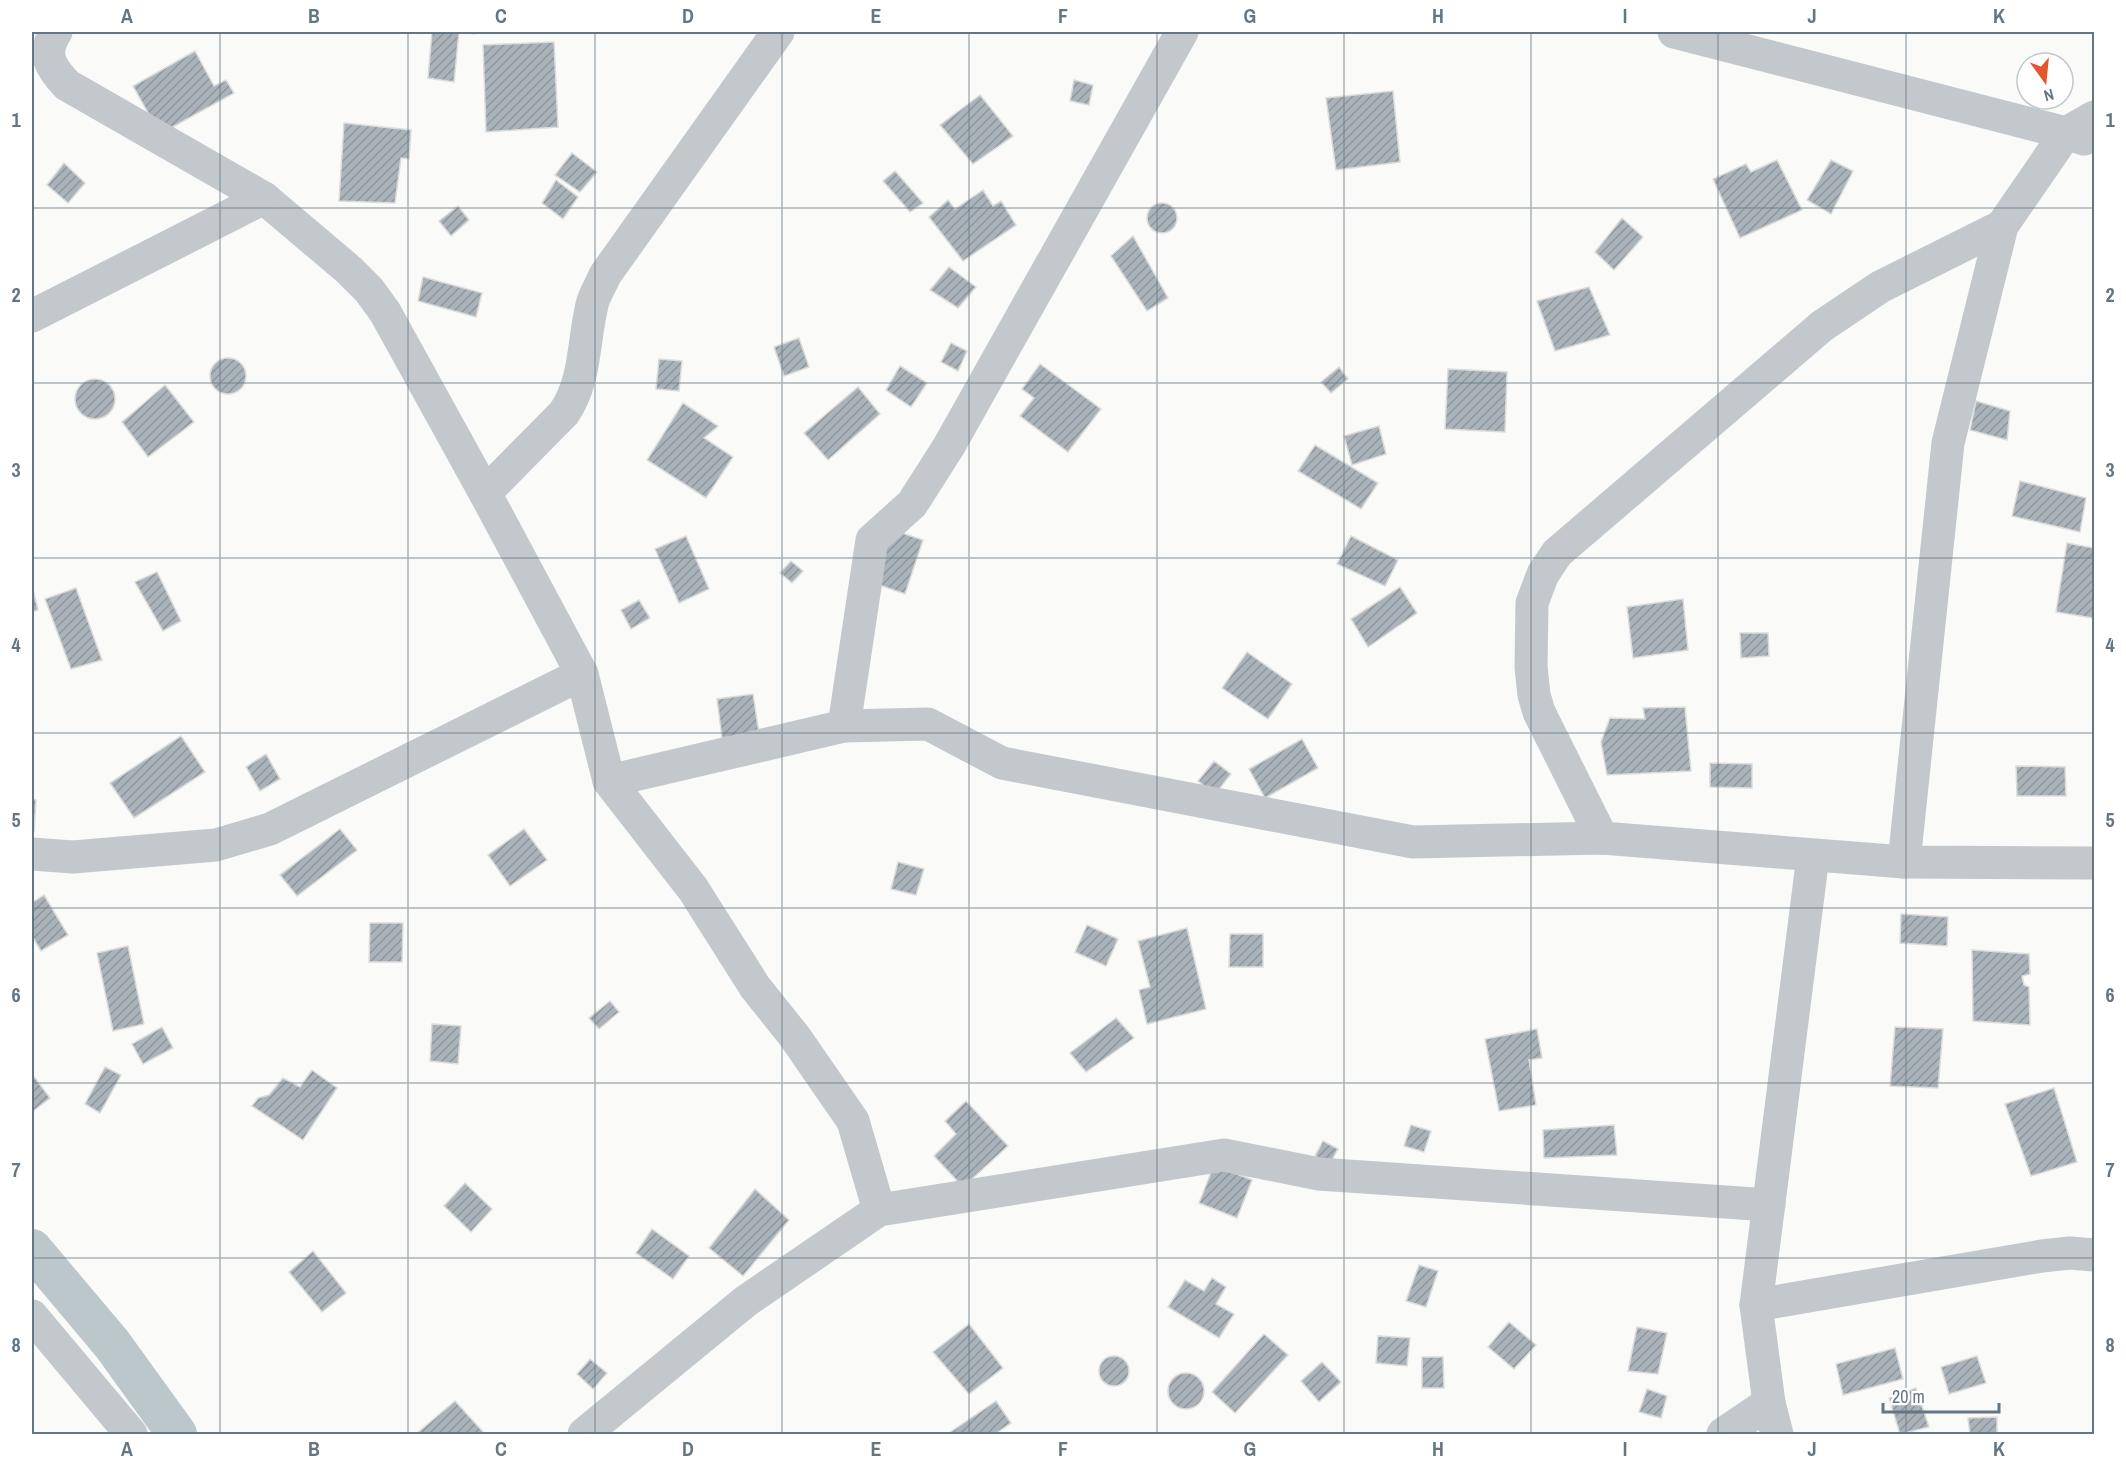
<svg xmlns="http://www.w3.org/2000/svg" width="2126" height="1466" viewBox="0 0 2126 1466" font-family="'Archivo Narrow',sans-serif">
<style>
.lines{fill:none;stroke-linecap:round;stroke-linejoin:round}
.canal{stroke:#bbc7cb;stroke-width:40}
.building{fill:url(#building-hatch);stroke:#dcdcda;stroke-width:1.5}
.minor{stroke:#c3c8cc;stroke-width:33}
.grid{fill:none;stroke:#657683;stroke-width:1.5;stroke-opacity:0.55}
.neatline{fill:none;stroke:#657683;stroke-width:2}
.grid-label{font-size:20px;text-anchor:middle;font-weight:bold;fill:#657683}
</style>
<defs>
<pattern id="building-hatch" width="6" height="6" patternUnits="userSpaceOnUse" patternTransform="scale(1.5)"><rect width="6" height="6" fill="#aab3b9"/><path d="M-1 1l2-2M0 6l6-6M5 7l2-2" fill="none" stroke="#8e969c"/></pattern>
</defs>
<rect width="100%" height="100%" fill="#fafaf8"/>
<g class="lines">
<!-- canal -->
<polyline class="canal" points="32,1249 112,1344 177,1434"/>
</g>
<!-- building -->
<g class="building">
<polygon points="432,32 475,32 475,34 459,32 454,82 428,78"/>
<polygon points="554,42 558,127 486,132 483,45"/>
<polygon points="195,51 214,86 226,80 234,93 160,134 133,86"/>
<polygon points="1074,80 1093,85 1089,105 1070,101"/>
<polygon points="1393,91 1400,162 1336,170 1326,98"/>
<polygon points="980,95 1013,136 973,164 940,125"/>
<polygon points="344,123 411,130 409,159 401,158 395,203 339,201"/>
<polygon points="572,153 597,172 580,192 555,175"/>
<polygon points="1777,160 1802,210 1740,238 1713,179 1746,164 1751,172"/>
<polygon points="1831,160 1853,171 1831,214 1807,200"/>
<polygon points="64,163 85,183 68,203 47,185"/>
<polygon points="895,171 923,203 910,212 883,181"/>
<polygon points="556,180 578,197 563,219 542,203"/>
<polygon points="983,190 993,206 1001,201 1016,225 963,261 929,217 948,200 955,209"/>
<circle cx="1162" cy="218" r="15"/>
<polygon points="458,206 469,220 451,236 439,221"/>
<polygon points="1622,218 1643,237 1614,270 1595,252"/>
<polygon points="1133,236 1168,298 1147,311 1111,256"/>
<polygon points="949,267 976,287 958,308 930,290"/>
<polygon points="423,277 482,293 476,317 418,301"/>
<polygon points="1589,287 1610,335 1555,351 1537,301"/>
<polygon points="799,338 809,367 784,376 774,347"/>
<polygon points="951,343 967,351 958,371 941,362"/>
<circle cx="228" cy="376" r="18"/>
<polygon points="659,359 682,361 679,391 656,389"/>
<polygon points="1040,364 1101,409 1068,452 1020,416 1034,398 1022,389"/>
<polygon points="900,366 927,383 911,407 886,390"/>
<polygon points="1339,367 1348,379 1331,393 1321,382"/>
<polygon points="1448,369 1507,372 1505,432 1445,429"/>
<circle cx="95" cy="399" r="20"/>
<polygon points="165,385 194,422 148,457 122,422"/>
<polygon points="858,387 880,414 828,460 804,433"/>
<polygon points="1976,401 2010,411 2007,440 1970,430"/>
<polygon points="683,403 718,426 704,438 733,457 706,498 647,460"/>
<polygon points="1379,426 1386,454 1352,465 1344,436"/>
<polygon points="1315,445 1378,483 1361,509 1298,471"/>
<polygon points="2020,481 2086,498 2080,532 2012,516"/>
<polygon points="890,529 923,540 905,594 871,582"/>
<polygon points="686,536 709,589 679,603 655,549"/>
<polygon points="1351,536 1398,560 1385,586 1337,564"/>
<polygon points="2067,543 2094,548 2093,618 2056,612"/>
<polygon points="791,561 803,571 792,583 780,573"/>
<polygon points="157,572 181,621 163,631 135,582"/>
<polygon points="1400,587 1417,613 1368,647 1351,619"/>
<polygon points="76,588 102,660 71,669 45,599"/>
<polygon points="33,589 38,610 32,612 32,590"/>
<polygon points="1683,599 1688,650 1633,658 1627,607"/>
<polygon points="639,600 650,618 631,629 621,610"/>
<polygon points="1740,633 1768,633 1769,656 1741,658"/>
<polygon points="1247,652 1292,684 1268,719 1222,688"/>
<polygon points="753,694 759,733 722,738 717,699"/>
<polygon points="1685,707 1691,771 1607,775 1601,742 1610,718 1645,719 1643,708"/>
<polygon points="181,736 205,772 134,818 110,783"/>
<polygon points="1302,739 1318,768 1265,798 1249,769"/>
<polygon points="266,754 280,779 260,791 246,767"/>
<polygon points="1214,761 1231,774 1215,794 1198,781"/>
<polygon points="1710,763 1752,764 1752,788 1710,787"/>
<polygon points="2016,766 2065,767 2066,796 2017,796"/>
<polygon points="32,799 36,800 34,831 32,830"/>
<polygon points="340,829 357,850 297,896 280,875"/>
<polygon points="524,829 547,860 510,886 488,855"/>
<polygon points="898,862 924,869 916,895 891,889"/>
<polygon points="44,895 68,935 41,951 32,936 32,903"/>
<polygon points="1901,914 1948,917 1947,946 1900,943"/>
<polygon points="370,923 403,923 402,962 369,962"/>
<polygon points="1087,925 1118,939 1106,966 1075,952"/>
<polygon points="1187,928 1206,1009 1147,1024 1139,990 1150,987 1138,941"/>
<polygon points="1230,934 1263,934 1263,967 1229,967"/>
<polygon points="128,946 144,1024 113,1031 97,953"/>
<polygon points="1972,950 2029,954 2030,974 2022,976 2024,985 2029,987 2030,1025 1973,1021"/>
<polygon points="610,1001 619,1012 599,1029 589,1018"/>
<polygon points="1116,1018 1134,1038 1086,1072 1070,1053"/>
<polygon points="432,1024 461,1026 458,1064 430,1061"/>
<polygon points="162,1027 173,1048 143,1064 132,1044"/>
<polygon points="1895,1027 1943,1029 1938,1088 1890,1086"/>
<polygon points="1537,1029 1542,1058 1529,1060 1536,1105 1499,1111 1485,1039"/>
<polygon points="105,1067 121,1075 100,1113 85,1104"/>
<polygon points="312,1070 337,1088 303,1140 252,1106 258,1098 269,1095 283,1078 300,1087"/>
<polygon points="32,1074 50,1098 32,1112"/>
<polygon points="2054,1088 2077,1162 2031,1176 2005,1104"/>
<polygon points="966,1101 1008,1146 963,1187 934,1156 956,1134 945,1121"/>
<polygon points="1411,1125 1431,1131 1424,1152 1404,1146"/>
<polygon points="1614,1125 1617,1155 1544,1158 1543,1130"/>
<polygon points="1323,1141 1338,1149 1329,1165 1315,1156"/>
<polygon points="1214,1165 1252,1180 1237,1218 1199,1203"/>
<polygon points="465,1183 492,1209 471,1232 444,1206"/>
<polygon points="755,1189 789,1220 743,1276 709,1248"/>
<polygon points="652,1229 689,1256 673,1279 636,1253"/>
<polygon points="313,1251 346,1293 322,1312 289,1272"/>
<polygon points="1419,1265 1438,1271 1426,1307 1406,1301"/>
<polygon points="1212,1278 1226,1287 1216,1304 1234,1314 1219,1338 1168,1307 1185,1280 1204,1291"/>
<polygon points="1509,1322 1536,1345 1514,1369 1488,1347"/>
<polygon points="969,1324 1003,1368 969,1394 933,1352"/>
<polygon points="1637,1327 1667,1333 1658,1374 1628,1371"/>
<polygon points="1264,1334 1288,1355 1235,1413 1212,1392"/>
<polygon points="1378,1336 1410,1338 1407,1366 1376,1363"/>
<polygon points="1895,1348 1903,1379 1843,1395 1836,1364"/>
<circle cx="1114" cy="1371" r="15"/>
<polygon points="1977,1356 1986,1383 1949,1394 1941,1367"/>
<polygon points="1422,1357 1443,1357 1444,1388 1422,1388"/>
<polygon points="590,1359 607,1373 593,1389 577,1374"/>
<polygon points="1322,1362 1341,1382 1319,1402 1301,1381"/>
<circle cx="1186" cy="1391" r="18"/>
<polygon points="1916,1388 1929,1427 1900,1434 1889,1398"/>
<polygon points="1647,1389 1667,1396 1661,1418 1639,1412"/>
<polygon points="455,1401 485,1434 416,1434"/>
<polygon points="996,1401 1011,1423 995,1434 949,1433"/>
<polygon points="1997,1417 1997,1434 1970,1434 1968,1418"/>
</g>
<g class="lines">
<!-- minor -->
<g class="minor">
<path d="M56 32C41 54 51 68 67 85L264 198 349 270 369 290 385 312 485 493 582 674 609 781 693 889 755 987 795 1037 853 1121 879 1210"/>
<polyline points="1674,32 2066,133 2084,139"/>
<polyline points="32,316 264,198"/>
<path d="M485 493 564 413C586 381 583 342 592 305 594 295 601 285 605 275L778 32"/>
<polyline points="844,726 872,540 912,504 949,446 1182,32"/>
<polyline points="609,781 844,726 928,724 1002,763 1413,842 1602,838 1904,862 2094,863"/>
<polyline points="1602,838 1539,712 1534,695 1531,667 1532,603 1543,574 1557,553 1822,326 1880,287 2002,226"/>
<polyline points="32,854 73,857 216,845 270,829 582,674"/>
<polyline points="1904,862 1948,443 2002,226 2066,133 2094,117"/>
<polyline points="1756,1305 2042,1256 2070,1253 2094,1255"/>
<polyline points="32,1316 131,1434"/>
<polyline points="584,1434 746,1301 879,1210 1224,1155 1319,1174 1769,1205"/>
<polyline points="1723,1434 1769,1403"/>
<polyline points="1777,1434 1769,1403 1756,1305 1813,856"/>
</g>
</g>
<!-- grid -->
<path class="grid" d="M220 32V1434M408 32V1434M595 32V1434M782 32V1434M969 32V1434M1157 32V1434M1344 32V1434M1531 32V1434M1718 32V1434M1906 32V1434M32 208H2094M32 383H2094M32 558H2094M32 733H2094M32 908H2094M32 1083H2094M32 1258H2094"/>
<!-- border -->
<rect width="2126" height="1466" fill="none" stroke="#ffffff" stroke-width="66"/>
<!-- north arrow -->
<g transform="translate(2045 81) rotate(165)"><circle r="28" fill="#ffffff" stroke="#c1c8cd" stroke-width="1.5"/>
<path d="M0-4.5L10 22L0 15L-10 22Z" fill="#e4572e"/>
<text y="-9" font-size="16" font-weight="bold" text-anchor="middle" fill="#657683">N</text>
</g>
<!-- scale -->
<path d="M1883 1403v9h116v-9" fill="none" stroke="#657683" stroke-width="3"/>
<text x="1892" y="1403" font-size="18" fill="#657683" stroke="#ffffff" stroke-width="4.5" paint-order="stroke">20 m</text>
<rect x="33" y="33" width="2060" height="1400" class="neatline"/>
<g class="grid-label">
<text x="127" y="23">A</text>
<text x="314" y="23">B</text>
<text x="501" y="23">C</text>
<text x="688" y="23">D</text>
<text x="876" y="23">E</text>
<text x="1063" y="23">F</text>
<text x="1250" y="23">G</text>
<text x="1438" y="23">H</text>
<text x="1625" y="23">I</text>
<text x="1812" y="23">J</text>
<text x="1999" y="23">K</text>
<text x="16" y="127">1</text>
<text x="2110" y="127">1</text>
<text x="16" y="302">2</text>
<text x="2110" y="302">2</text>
<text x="16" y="477">3</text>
<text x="2110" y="477">3</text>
<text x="16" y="652">4</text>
<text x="2110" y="652">4</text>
<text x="16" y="827">5</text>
<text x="2110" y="827">5</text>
<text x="16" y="1002">6</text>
<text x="2110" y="1002">6</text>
<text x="16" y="1177">7</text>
<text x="2110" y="1177">7</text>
<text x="16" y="1352">8</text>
<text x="2110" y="1352">8</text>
<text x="127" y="1456">A</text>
<text x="314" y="1456">B</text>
<text x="501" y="1456">C</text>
<text x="688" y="1456">D</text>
<text x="876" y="1456">E</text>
<text x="1063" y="1456">F</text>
<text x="1250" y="1456">G</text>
<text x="1438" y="1456">H</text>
<text x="1625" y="1456">I</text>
<text x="1812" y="1456">J</text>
<text x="1999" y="1456">K</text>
</g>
</svg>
